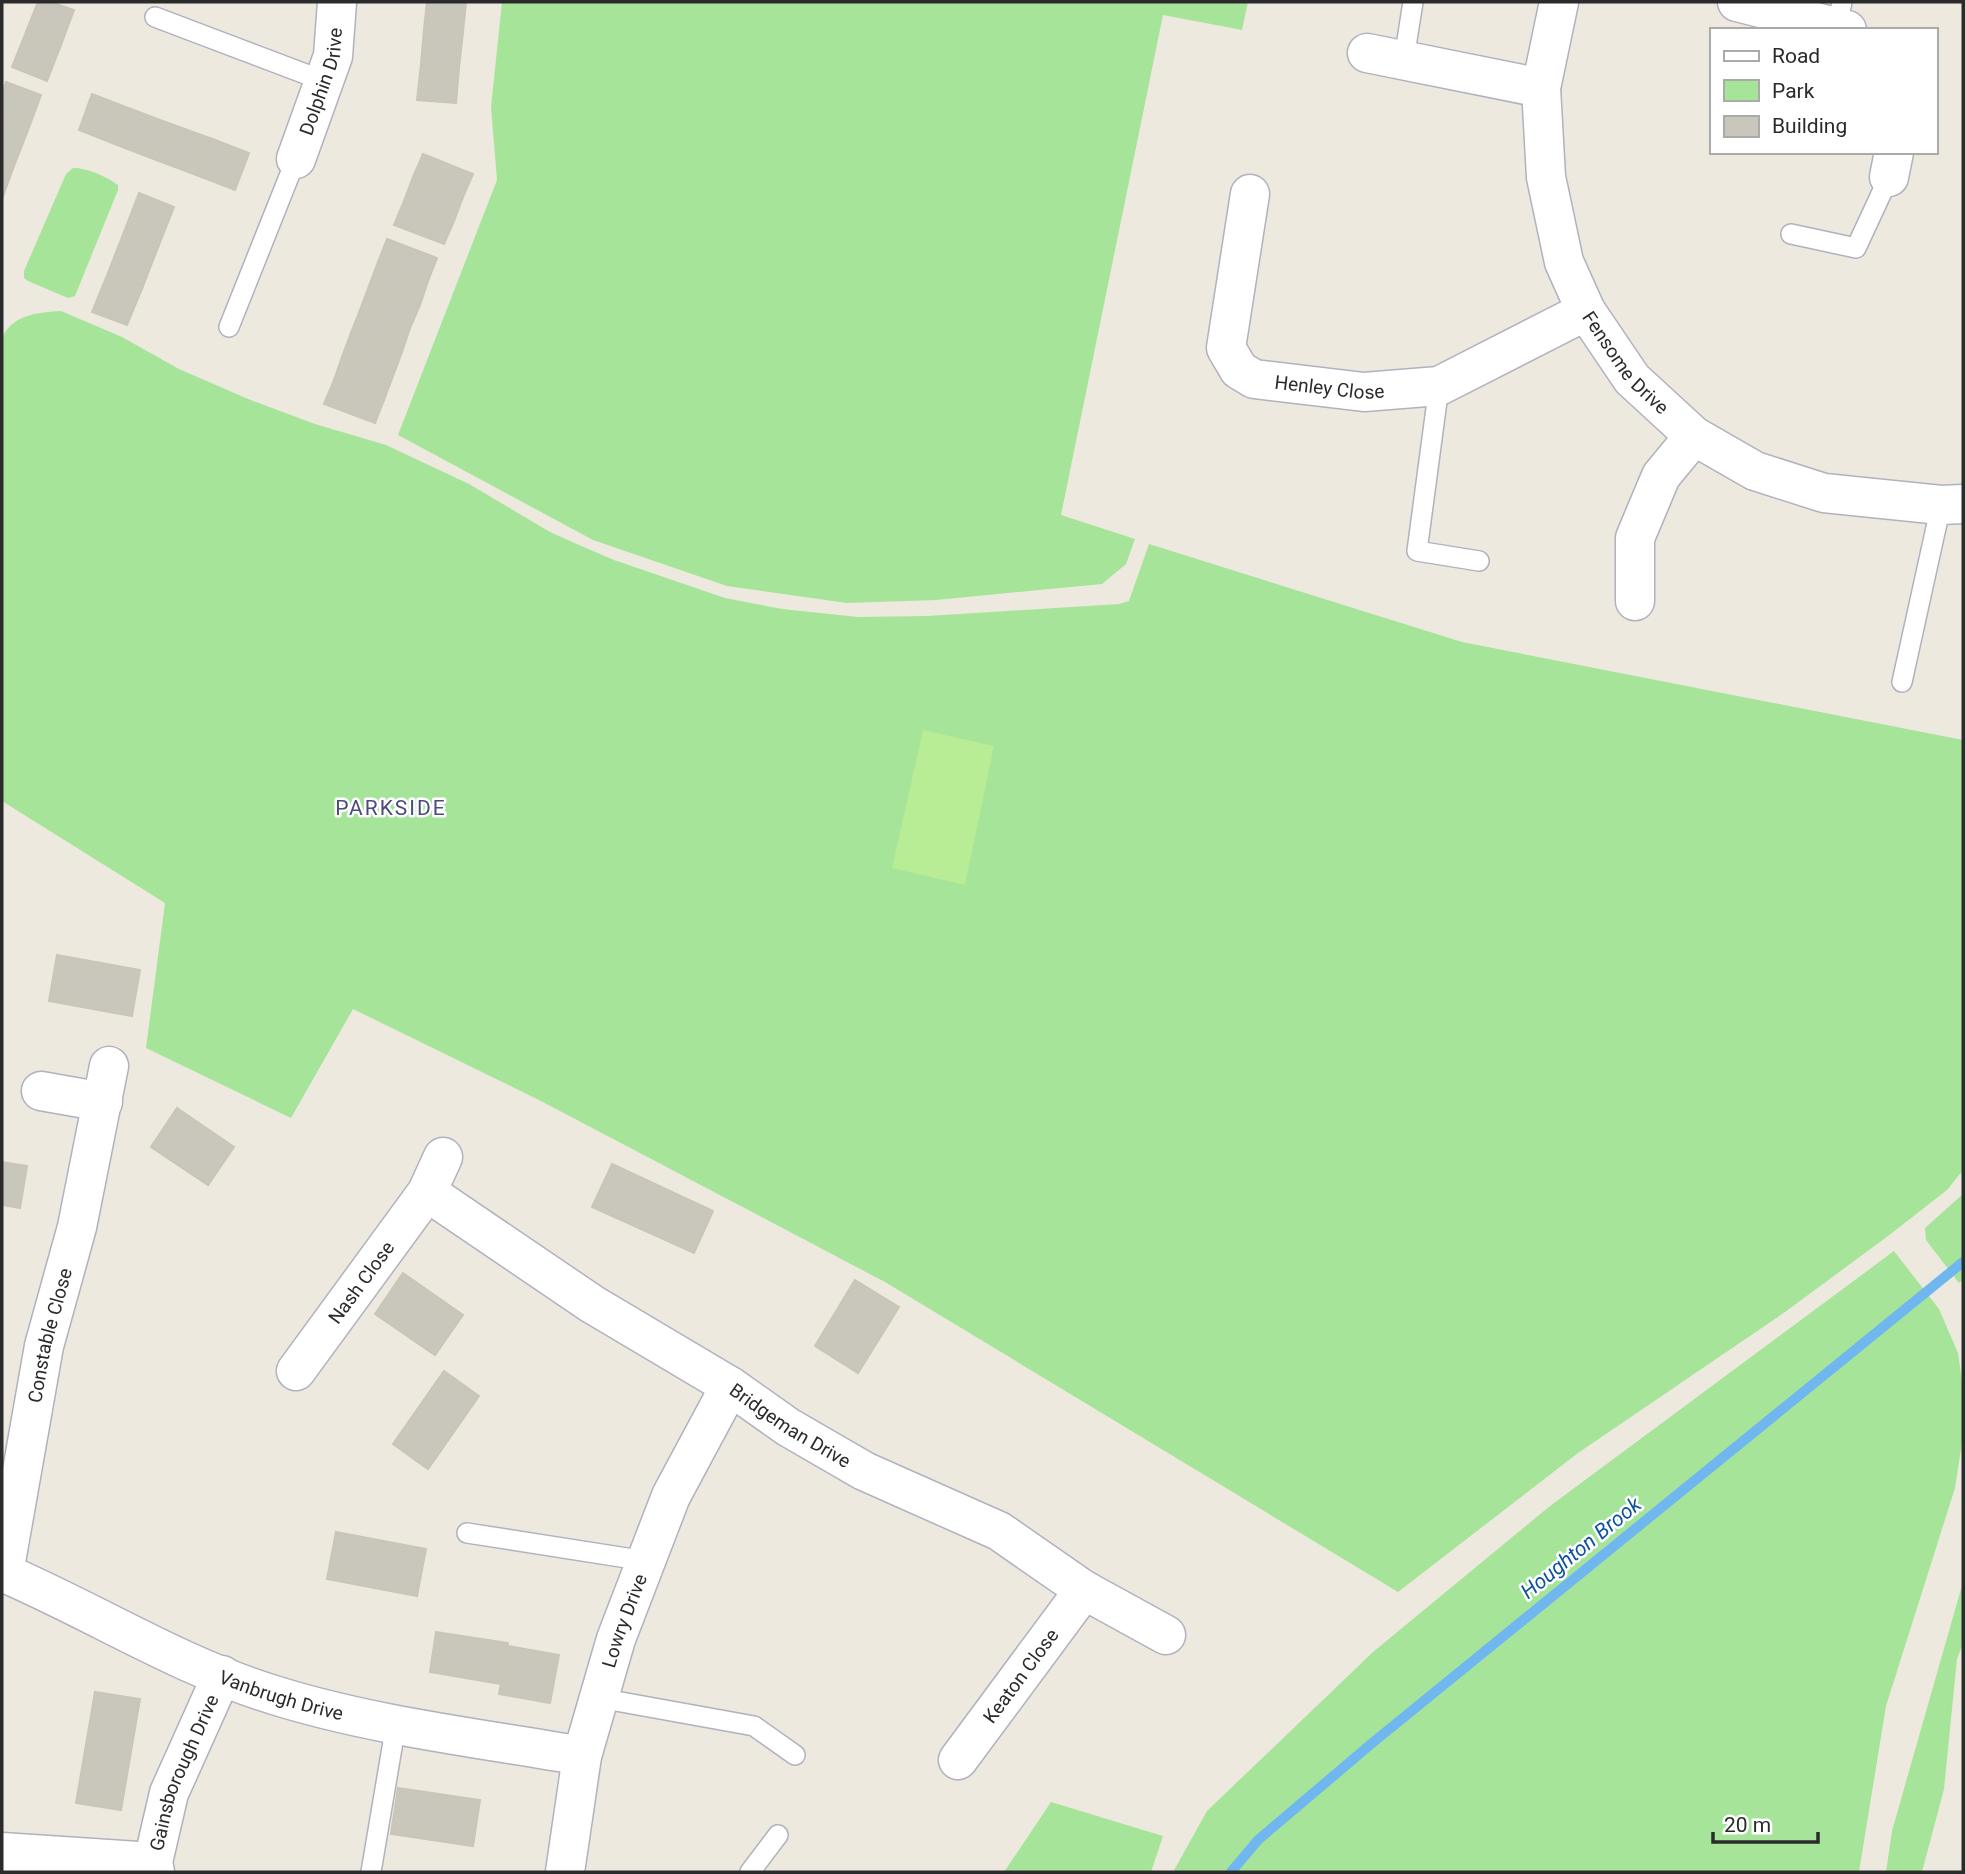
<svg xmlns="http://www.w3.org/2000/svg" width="1965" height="1874" viewBox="0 0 1965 1874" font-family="Roboto,sans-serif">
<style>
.green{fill:#a6e49a}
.pitch{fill:#b8ec95}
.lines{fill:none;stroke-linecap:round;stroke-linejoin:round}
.stream{stroke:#70b7f0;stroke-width:10}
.building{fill:#c9c7bc;stroke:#c9c6b7;stroke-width:2}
.service-casing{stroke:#b1b1bf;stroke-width:22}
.minor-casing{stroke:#b1b1bf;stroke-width:41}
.service{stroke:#fff;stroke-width:19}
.minor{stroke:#fff;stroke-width:38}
.labels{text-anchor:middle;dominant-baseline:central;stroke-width:5;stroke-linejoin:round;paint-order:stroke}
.street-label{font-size:19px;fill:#2b2b2b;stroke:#fff}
.neighbourhood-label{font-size:21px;letter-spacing:2px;fill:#4b4b7d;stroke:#fff}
.water-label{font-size:21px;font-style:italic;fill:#0c529f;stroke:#fff}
</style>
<rect width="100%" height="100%" fill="#ede9de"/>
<!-- green -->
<g class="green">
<polygon points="502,2 1248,2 1242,30 1163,15 1061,515 1135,539 1126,564 1102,584 936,600 847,603 727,586 593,540 398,435 497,180 491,107"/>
<path d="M73 168C88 168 105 176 118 185V190L75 296 68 298 28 281 24 278V271L66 174Z"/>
<path d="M61 311 122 337 179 369 248 399 315 424 386 445 469 484 550 532 579 545 614 560 725 598 782 609 858 617 928 616 1119 604 1129 601 1149 544 1462 642 1963 740V1170L1947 1190 1888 1236 1785 1312 1578 1453 1398 1592 885 1282 539 1100 353 1009 291 1118 146 1048 165 903 2 801V340C9 315 39 312 61 311Z"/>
<polygon points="1963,1194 1963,1279 1959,1283 1926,1240 1925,1228"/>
<polygon points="1894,1251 1939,1309 1958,1353 1963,1389 1963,1436 1955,1488 1886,1706 1859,1872 1173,1872 1207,1811 1373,1652 1550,1506"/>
<polygon points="1963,1582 1963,1643 1957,1659 1944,1789 1922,1872 1886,1872 1892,1831"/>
<polygon points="1051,1802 1163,1836 1151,1872 1004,1872"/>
</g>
<!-- pitch -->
<polygon class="pitch" points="923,730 994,746 965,885 892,868"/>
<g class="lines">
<!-- stream -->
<polyline class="stream" points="1231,1872 1258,1840 1371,1744 1963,1262"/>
</g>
<!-- building -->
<g class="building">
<polygon points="38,2 51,2 74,10 61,45 26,32"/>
<polygon points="427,2 466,2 463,32 424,29"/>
<polygon points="424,29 463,32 459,68 421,64"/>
<polygon points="26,32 61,45 47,81 12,67"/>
<polygon points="421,64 459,68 456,103 417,100"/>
<polygon points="6,82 41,95 28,130 2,120 2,94"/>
<polygon points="92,94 131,109 117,145 79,130"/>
<polygon points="131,109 171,124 156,160 117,145"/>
<polygon points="2,120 28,130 14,166 2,161"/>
<polygon points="171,124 210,138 196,175 156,160"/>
<polygon points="210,138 249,153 235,190 196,175"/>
<polygon points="423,154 473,174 463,197 413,177"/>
<polygon points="2,161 14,166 2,199"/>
<polygon points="413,177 463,197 454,221 404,201"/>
<polygon points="139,193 174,207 159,245 124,232"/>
<polygon points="404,201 454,221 444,244 394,225"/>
<polygon points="124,232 159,245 143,286 108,273"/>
<polygon points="387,239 437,258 428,281 378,262"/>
<polygon points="378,262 428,281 420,305 369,286"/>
<polygon points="108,273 143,286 127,325 92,312"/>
<polygon points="369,286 420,305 410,328 360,310"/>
<polygon points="360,310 410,328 402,352 351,333"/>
<polygon points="351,333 402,352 393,376 342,357"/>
<polygon points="342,357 393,376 384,400 334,380"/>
<polygon points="334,380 384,400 375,423 324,404"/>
<polygon points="57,955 140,970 132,1016 49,1001"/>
<polygon points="177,1108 234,1147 208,1185 151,1147"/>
<polygon points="2,1162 27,1166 20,1208 2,1205"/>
<polygon points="612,1164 713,1211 694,1253 592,1207"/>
<polygon points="403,1273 463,1315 435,1355 375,1314"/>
<polygon points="855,1280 899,1307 858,1373 815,1346"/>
<polygon points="444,1371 479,1396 428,1469 393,1444"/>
<polygon points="336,1532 426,1549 417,1596 327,1579"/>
<polygon points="436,1632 508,1643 501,1684 430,1672"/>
<polygon points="508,1646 559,1655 550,1703 499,1694"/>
<polygon points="95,1692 140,1699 121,1810 76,1803"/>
<polygon points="398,1788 480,1800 473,1846 391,1834"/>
</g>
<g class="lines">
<defs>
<g id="service">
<polyline points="155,17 324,81"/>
<polyline points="1837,26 1842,2"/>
<polyline points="1404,59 1413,2"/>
<polyline points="1791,234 1856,248 1889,177"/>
<polyline points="229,327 296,159"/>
<polyline points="1439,386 1417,551 1479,561"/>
<polyline points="1902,682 1941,505"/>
<polyline points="467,1533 646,1561"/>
<polyline points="599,1698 754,1726 795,1755"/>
<polyline points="371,1872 396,1724"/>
<polyline points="750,1872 778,1835"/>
</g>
<g id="minor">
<path id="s1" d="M1559 2 1541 88 1546 177 1564 262 1586 311 1632 379 1694 436 1755 471 1824 493 1941 505 1963 504"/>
<polyline points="1737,2 1847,30"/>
<polyline points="1367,53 1541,88"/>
<path id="s2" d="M296 159 333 56 337 2"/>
<polyline points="1889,177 1894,152"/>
<path id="s3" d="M1250 194 1226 348 1239 370 1254 379 1364 392 1439 386 1586 311"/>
<polyline points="1635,601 1635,538 1661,476 1694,436"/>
<polyline points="41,1091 103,1102"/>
<path id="s4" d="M427 1192 592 1304 730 1386 788 1427 864 1471 999 1531 1084 1590 1166 1635"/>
<path id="s5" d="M296 1371 427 1192 443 1157"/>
<path id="s6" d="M2 1572C93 1611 179 1666 274 1695 373 1726 479 1738 582 1756"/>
<path id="s7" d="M4 1573 44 1346 77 1227 109 1066"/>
<path id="s8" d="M958 1760 1084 1590"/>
<polyline points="2,1852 153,1862"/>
<path id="s9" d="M155 1872 153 1862 169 1793 222 1675"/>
<path id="s10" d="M565 1872 582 1756 616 1639 671 1496 730 1386"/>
</g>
</defs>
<!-- service casing -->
<use href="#service" class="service-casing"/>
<!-- minor casing -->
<use href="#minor" class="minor-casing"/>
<!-- service -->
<use href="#service" class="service"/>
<!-- minor -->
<use href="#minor" class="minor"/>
</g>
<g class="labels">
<!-- street labels -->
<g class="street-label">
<text stroke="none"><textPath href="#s2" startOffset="82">Dolphin Drive</textPath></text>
<text stroke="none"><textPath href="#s1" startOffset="383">Fensome Drive</textPath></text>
<text stroke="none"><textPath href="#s3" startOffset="275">Henley Close</textPath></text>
<text stroke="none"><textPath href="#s5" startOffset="110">Nash Close</textPath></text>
<text stroke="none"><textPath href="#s7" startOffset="242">Constable Close</textPath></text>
<text stroke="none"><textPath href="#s4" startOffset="432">Bridgeman Drive</textPath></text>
<text stroke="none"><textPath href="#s10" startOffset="259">Lowry Drive</textPath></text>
<text stroke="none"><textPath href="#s8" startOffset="105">Keaton Close</textPath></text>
<text stroke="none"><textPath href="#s6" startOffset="306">Vanbrugh Drive</textPath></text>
<text stroke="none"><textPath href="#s9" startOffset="105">Gainsborough Drive</textPath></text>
</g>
<!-- neighbourhood labels -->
<g class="neighbourhood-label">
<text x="391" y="808">PARKSIDE</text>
</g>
<!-- water labels -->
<g class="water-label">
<text transform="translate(1581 1548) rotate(-39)">Houghton Brook</text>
</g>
</g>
<!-- border -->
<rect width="1965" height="1874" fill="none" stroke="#2b2b2b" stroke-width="7"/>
<!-- legend -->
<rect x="1710" y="28" width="228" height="126" fill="#ffffff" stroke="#aaaaaa" stroke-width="2"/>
<rect x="1724" y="51" width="35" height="10" fill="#ffffff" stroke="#aaaaaa" stroke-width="2"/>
<text x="1772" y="63" font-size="21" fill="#2b2b2b">Road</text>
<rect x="1724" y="80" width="35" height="21" fill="#a6e49a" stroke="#aaaaaa" stroke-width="2"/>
<text x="1772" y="98" font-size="21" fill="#2b2b2b">Park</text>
<rect x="1724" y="116" width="35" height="21" fill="#c9c7bc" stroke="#aaaaaa" stroke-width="2"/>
<text x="1772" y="133" font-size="21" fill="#2b2b2b">Building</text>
<!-- scale -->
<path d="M1713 1832v10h105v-10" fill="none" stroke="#2b2b2b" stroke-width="3.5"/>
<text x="1724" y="1832" font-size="21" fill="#2b2b2b" stroke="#ffffff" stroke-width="5" paint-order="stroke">20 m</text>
</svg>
